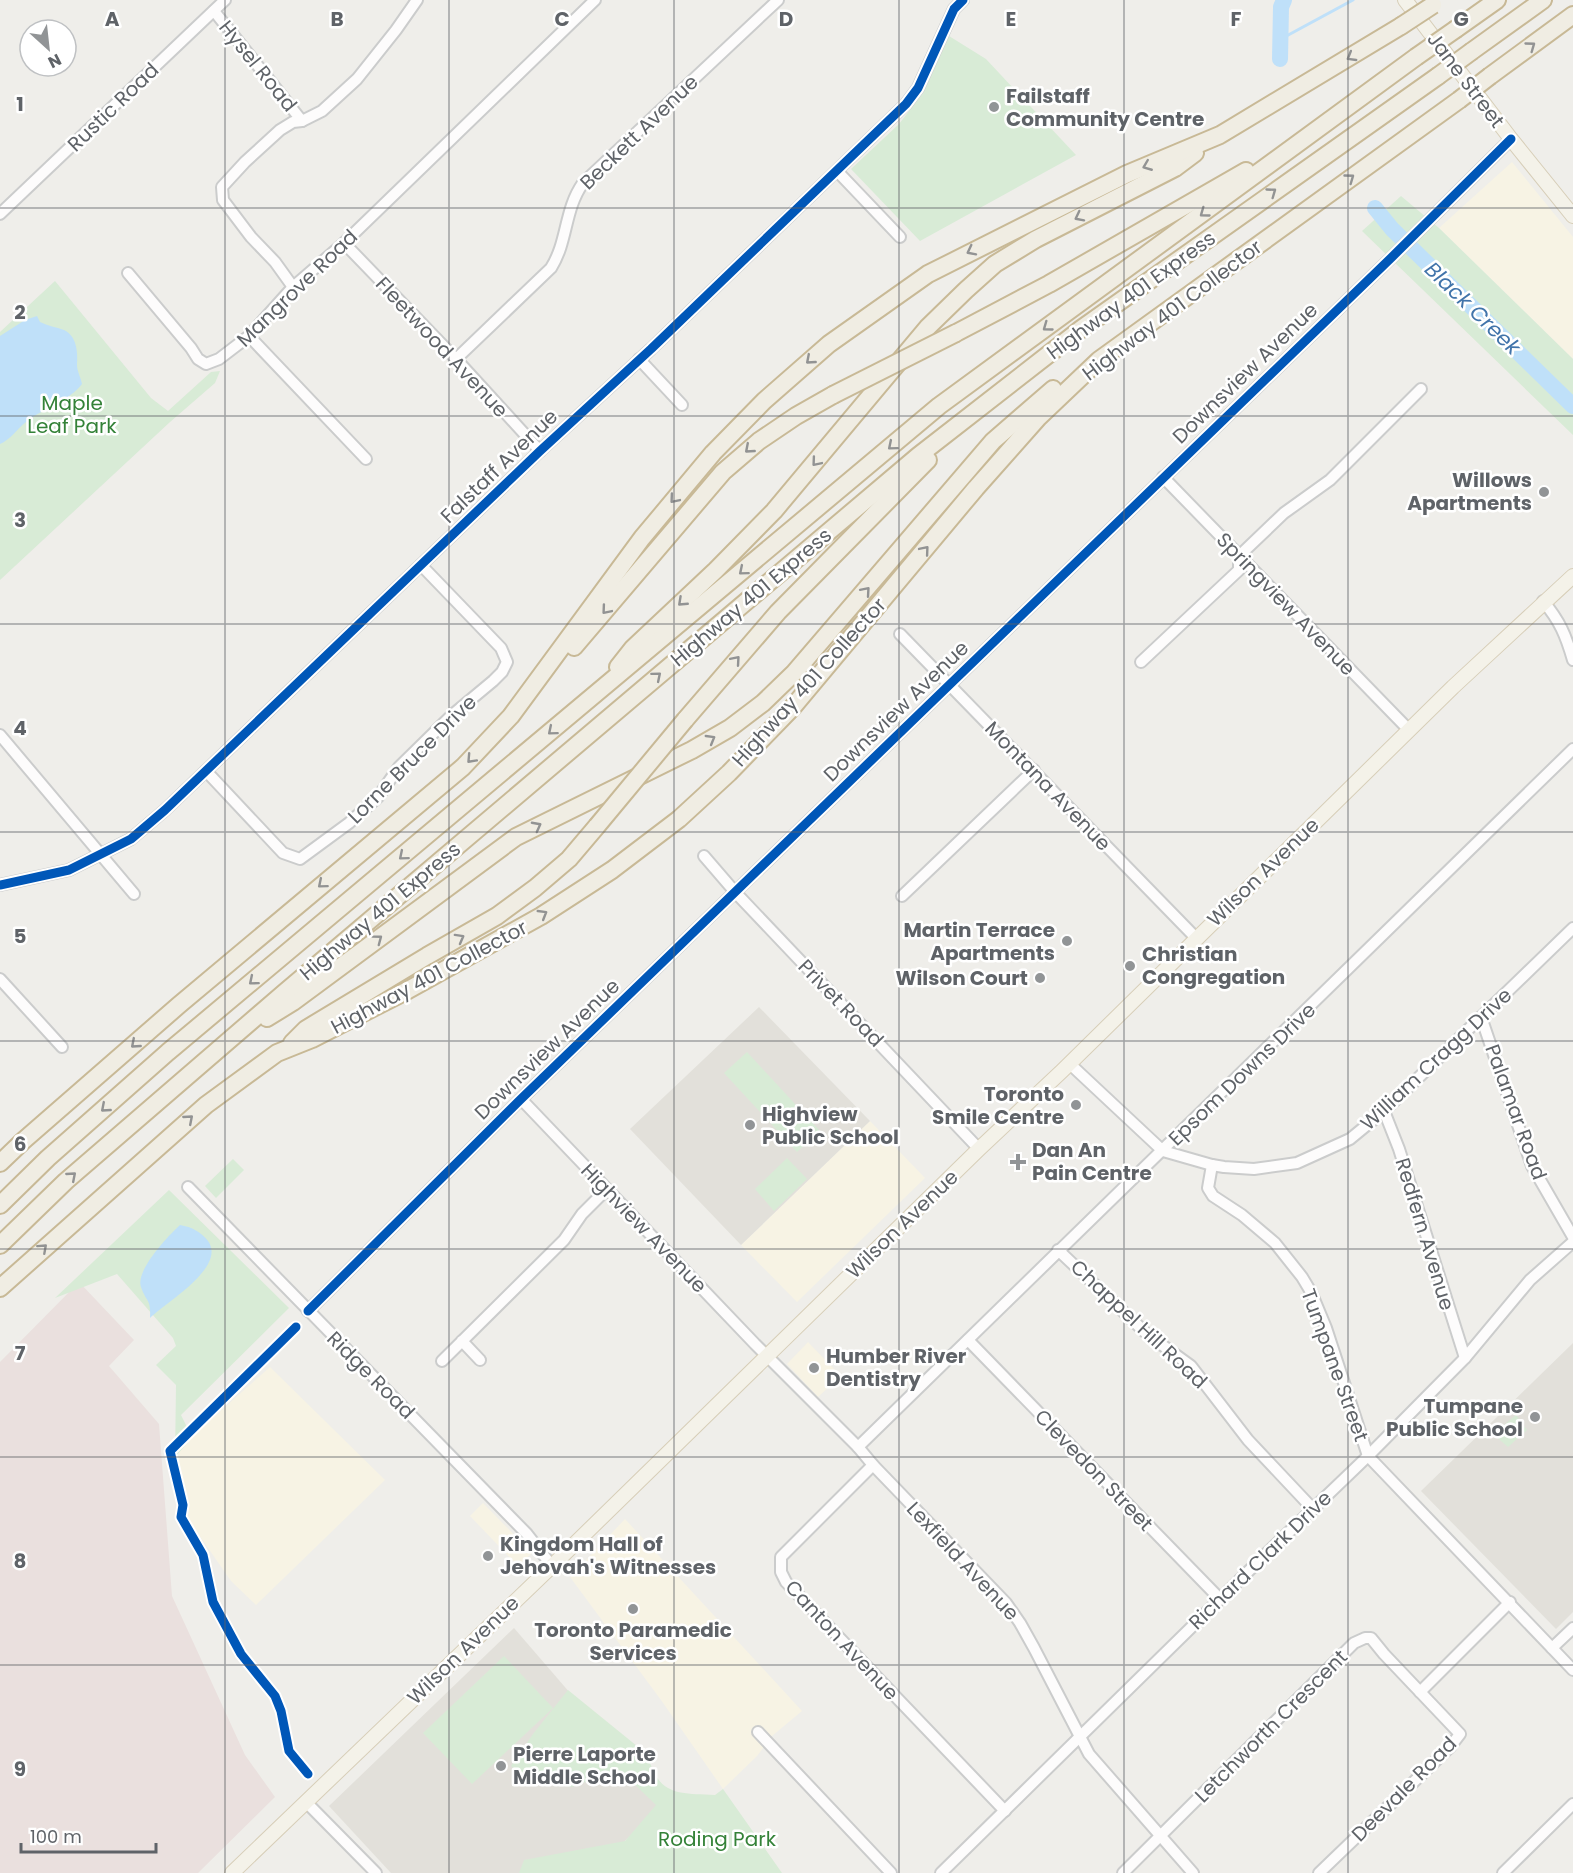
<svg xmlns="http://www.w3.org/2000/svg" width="1573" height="1873" viewBox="0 0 1573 1873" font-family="Poppins,sans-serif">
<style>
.commercial{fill:#f7f3e4}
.education{fill:#e2e0da}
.medical{fill:#eae0de}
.green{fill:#d8ebd6}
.water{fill:#bfe0f9}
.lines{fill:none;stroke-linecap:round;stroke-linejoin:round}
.stream{stroke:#bfe0f9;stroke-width:3}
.river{stroke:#bfe0f9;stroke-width:16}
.minor-casing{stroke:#cbcccc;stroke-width:14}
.major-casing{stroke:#d7ceb8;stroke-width:16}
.highway-casing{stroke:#c8b996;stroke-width:20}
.minor{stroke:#fdfcfc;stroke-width:10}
.major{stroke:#f4f2e9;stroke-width:14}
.highway{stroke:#f0ede3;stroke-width:16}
.highway-bridge-casing{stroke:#c8b996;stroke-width:20;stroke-linecap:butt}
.highway-bridge{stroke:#f0ede3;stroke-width:16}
.cycleway-casing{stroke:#fff;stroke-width:13}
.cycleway{stroke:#0057b8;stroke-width:9}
.oneway{stroke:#929393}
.grid{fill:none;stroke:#5f6368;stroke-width:1.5;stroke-opacity:0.55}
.poi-dot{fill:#919496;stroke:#fff;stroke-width:2}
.labels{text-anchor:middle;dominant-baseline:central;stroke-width:5;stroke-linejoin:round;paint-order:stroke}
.street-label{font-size:20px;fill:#5f6368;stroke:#fff}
.poi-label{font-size:20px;font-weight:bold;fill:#5f6368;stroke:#fff;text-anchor:start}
.park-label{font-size:20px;fill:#348238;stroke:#fff}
.water-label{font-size:21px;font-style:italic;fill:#4174aa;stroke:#fff}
.grid-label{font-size:20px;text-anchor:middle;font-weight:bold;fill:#5f6368;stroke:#fff;stroke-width:5;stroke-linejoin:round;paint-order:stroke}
</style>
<rect width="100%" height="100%" fill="#efeeea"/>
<!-- commercial -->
<g class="commercial">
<polygon points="1512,162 1573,237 1573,359 1439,228"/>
<polygon points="870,1121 925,1178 797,1302 741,1245"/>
<polygon points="808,1342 841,1376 818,1397 787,1364"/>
<polygon points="270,1367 385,1480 256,1605 231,1581 190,1522 175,1457 197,1432"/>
<polygon points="483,1503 532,1553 518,1566 470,1516"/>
<polygon points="625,1519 802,1711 772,1736 757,1756 723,1789 661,1700 570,1577"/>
</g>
<!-- education -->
<g class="education">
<polygon points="759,1007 870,1121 741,1245 630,1129"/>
<polygon points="1573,1343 1573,1612 1556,1629 1421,1491"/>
<polygon points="514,1628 665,1803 591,1873 391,1873 329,1806"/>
</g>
<!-- medical -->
<polygon class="medical" points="79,1282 134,1340 109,1366 159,1424 172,1596 245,1755 275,1797 198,1873 0,1873 0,1362"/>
<!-- green -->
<g class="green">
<polygon points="949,36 986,59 1076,155 920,241 851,169 899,124 923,93"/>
<polygon points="1401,196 1439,228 1573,359 1573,435 1362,231"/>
<polygon points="55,281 151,398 168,411 211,372 220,371 215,383 170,422 0,580 0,332"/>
<polygon points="747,1052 820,1131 797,1152 724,1073"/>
<polygon points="787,1158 807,1179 774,1211 755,1189"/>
<polygon points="233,1159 244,1170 216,1198 205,1186"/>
<polygon points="169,1190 289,1308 181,1415 188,1429 197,1432 175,1457 176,1385 156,1365 176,1346 173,1338 117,1274 55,1298"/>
<polygon points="1516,1415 1527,1430 1508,1447 1493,1434"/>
<polygon points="504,1656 553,1708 472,1784 423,1733"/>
<path d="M568 1690 648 1755C658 1797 680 1793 715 1795L723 1789 782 1873H519L524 1860 625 1841 656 1805 629 1779 609 1773 572 1787 527 1779 511 1766 533 1734Z"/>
</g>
<!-- water -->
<g class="water">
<path d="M37 316 40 322C48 326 56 327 64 330 77 336 78 353 77 365 77 371 81 378 82 384 68 402 43 408 26 422 17 429 10 440 0 444V336L25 320Z"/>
<path d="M180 1225C192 1227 201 1232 208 1241 227 1267 165 1303 150 1318 151 1298 147 1304 141 1287 135 1271 168 1236 180 1225Z"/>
</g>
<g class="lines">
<!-- stream -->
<polyline class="stream" points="1279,40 1353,0"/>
<!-- river -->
<g class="river">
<polyline points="1280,59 1281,7 1284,0"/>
<polyline points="1375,208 1392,229 1573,406"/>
</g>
<defs>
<g id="minor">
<polyline points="214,11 302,121"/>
<polyline points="838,172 900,237"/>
<polyline points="0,214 225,0"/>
<polyline points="344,243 456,359 540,451"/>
<polyline points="128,273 191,348 198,359 206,364 219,359 249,336 293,287 344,243 595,0"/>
<polyline points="293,287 275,262 251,237 223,200 222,187 245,162 280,130 293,122 302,121 322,111 357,79 396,30 417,0"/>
<polyline points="249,336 366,459"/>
<path d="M456 359 551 268C568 241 564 210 583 183L778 0"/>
<polyline points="639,359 682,405"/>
<polyline points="1163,477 1409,730"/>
<polyline points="1239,556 1284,513 1330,480 1421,389"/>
<path d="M1543 601C1560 621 1566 636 1573 660"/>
<polyline points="900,634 1196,938"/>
<polyline points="1141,662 1239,570 1239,556"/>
<polyline points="0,735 134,894"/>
<polyline points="206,771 283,853 300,859 349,823 378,797 399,767 451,716 493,681 502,672 507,662 501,648 421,565"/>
<polyline points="704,856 735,892 979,1149"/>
<polyline points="0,885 69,870 131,839 165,810 540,451 651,349 906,104 918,88 954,9 963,0"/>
<polyline points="902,896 1034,770"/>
<polyline points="0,979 62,1047"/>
<polyline points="1481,1017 1532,1166 1573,1237"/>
<polyline points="1070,1064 1163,1151 1212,1165 1224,1167 1254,1169 1297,1163 1350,1139 1384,1111 1573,928"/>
<polyline points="521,1099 755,1344 858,1447 873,1465 1006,1603 1020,1623 1034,1648 1089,1754 1193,1873"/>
<polyline points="1384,1111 1399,1149 1465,1358"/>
<polyline points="1212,1165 1208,1188 1213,1196 1242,1215 1275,1243 1302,1277 1311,1292 1326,1328 1368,1456 1573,1670"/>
<polyline points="188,1187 527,1534 552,1566"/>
<polyline points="1058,1250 1147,1334 1191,1366 1248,1440 1313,1509"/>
<polyline points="308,1311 521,1099 1391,258 1511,139"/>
<polyline points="968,1340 1220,1599"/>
<polyline points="462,1341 480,1360"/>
<polyline points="442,1361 564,1240 582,1214 606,1190"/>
<polyline points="858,1447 1573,749"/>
<polyline points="873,1465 781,1557 781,1572 786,1582 1005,1811"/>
<polyline points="1552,1648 1573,1628"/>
<polyline points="1420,1692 1510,1602"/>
<polyline points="758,1732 891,1873"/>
<polyline points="306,1802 376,1873"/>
<polyline points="941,1873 1265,1555 1368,1456 1465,1358 1530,1280 1573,1242"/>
<polyline points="1123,1873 1354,1643 1365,1638 1371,1638 1384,1654 1460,1734 1450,1747 1319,1873"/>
<polyline points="1503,1873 1573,1804"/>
</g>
<g id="major">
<polyline points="1405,0 1511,139 1573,216"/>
<polyline points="232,1873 552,1566 979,1149 1062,1071 1453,687 1573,576"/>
</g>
<g id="highway">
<polyline points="1456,29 1497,0"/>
<polyline points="1472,51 1543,0"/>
<polyline points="1490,76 1573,15"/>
<polyline points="956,333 1049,284 1246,171"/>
<polyline points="574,647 723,472 759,441 796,416 833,395"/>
<polyline points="618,667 633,648 716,570 774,511 928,327 966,290 995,264 1036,239 1175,168 1195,153"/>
<polyline points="685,720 778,612 928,460"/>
<polyline points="267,1018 293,1002 516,837 692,750 730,728 763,703 794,673 993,441 1053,389"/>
<polyline points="292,1043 306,1029 427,956 497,916 535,888 569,859 597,826"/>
<polyline points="0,1163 23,1141 179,1005 463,767 511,716 642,538 713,453 764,401 829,344 928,274 1127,174 1220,135 1401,26"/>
<polyline points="0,1205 48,1158 168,1052 939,406 1416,57"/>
<polyline points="0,1245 66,1181 285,992 918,456 1081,329 1438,76"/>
<polyline points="0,1288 206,1105 277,1053 312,1039 408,990 541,916 612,870 679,819 729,773 792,708 976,488 1038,418 1099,360 1459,100"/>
</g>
</defs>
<!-- minor casing -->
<use href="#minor" class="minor-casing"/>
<!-- major casing -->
<use href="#major" class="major-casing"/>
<!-- highway casing -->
<use href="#highway" class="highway-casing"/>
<!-- minor -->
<use href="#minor" class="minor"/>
<!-- major -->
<use href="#major" class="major"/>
<!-- highway -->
<use href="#highway" class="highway"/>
<defs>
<g id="highway-bridge">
<polyline points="1401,26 1433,5"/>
<polyline points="1416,57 1456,29"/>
<polyline points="1438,76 1472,51"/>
<polyline points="1459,100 1490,76"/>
<polyline points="833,395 956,333"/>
<polyline points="597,826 685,720"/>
</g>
</defs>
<!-- highway-bridge casing -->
<use href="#highway-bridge" class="highway-bridge-casing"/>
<!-- highway-bridge -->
<use href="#highway-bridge" class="highway-bridge"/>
<defs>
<g id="cycleway">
<polyline points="0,885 69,870 131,839 165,810 540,451 651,349 906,104 918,88 954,9 963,0"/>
<polyline points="308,1311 521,1099 1391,258 1511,139"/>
<polyline points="296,1327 170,1451 183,1505 181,1517 203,1555 213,1602 241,1654 275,1696 281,1711 289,1751 308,1774"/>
</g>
</defs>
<!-- cycleway casing -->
<use href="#cycleway" class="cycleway-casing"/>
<!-- cycleway -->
<use href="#cycleway" class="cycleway"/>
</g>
<!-- one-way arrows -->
<defs><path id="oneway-chevron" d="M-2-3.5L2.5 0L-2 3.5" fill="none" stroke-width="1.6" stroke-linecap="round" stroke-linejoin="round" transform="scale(1.5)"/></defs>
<g class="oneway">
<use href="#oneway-chevron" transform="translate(1531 46) rotate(-36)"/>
<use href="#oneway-chevron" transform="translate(1351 57) rotate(149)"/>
<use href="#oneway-chevron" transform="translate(1147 166) rotate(158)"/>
<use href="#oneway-chevron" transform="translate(1350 178) rotate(-36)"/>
<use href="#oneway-chevron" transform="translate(1272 192) rotate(-36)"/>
<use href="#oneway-chevron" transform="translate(1204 213) rotate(144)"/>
<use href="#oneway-chevron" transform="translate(1079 217) rotate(153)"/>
<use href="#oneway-chevron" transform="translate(971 251) rotate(153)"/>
<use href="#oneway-chevron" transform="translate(1047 327) rotate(144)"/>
<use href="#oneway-chevron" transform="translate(810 360) rotate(139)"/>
<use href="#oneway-chevron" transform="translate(892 446) rotate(140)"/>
<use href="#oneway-chevron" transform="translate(749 449) rotate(139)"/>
<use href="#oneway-chevron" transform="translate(816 462) rotate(130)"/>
<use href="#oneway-chevron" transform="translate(674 499) rotate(130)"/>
<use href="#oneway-chevron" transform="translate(925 550) rotate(-50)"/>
<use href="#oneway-chevron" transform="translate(743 571) rotate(140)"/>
<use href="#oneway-chevron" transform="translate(866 591) rotate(-49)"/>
<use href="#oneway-chevron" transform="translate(682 602) rotate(137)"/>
<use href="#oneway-chevron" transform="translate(606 610) rotate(130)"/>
<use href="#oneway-chevron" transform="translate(736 660) rotate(-49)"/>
<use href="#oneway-chevron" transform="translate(657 676) rotate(-40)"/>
<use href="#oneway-chevron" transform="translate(552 731) rotate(140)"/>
<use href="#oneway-chevron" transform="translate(711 739) rotate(-30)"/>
<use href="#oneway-chevron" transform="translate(471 759) rotate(133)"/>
<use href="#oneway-chevron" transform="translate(537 826) rotate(-28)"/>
<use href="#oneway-chevron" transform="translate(403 856) rotate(140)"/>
<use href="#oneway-chevron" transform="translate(322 884) rotate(140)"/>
<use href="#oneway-chevron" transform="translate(543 914) rotate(-31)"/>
<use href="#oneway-chevron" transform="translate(460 938) rotate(-29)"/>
<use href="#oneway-chevron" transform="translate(378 939) rotate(-37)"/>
<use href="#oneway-chevron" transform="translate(253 981) rotate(140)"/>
<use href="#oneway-chevron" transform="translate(135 1044) rotate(139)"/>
<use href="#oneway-chevron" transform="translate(105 1108) rotate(139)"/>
<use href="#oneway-chevron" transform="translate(189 1119) rotate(-41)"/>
<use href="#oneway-chevron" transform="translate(72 1176) rotate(-41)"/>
<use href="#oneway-chevron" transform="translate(43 1248) rotate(-42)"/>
</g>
<!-- grid -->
<path class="grid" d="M225 0V1873M449 0V1873M674 0V1873M899 0V1873M1124 0V1873M1348 0V1873M0 208H1573M0 416H1573M0 624H1573M0 832H1573M0 1041H1573M0 1249H1573M0 1457H1573M0 1665H1573"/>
<!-- markers -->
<g class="poi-dot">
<circle cx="994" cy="107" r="6"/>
<circle cx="1544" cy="492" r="6"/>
<circle cx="1067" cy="941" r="6"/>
<circle cx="1130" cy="966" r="6"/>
<circle cx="1040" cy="978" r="6"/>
<circle cx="1076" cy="1105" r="6"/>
<circle cx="750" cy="1125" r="6"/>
<path d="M1015 1153h6v6h6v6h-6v6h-6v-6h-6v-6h6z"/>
<circle cx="814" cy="1368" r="6"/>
<circle cx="1535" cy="1417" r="6"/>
<circle cx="488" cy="1556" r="6"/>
<circle cx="633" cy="1609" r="6"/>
<circle cx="501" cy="1766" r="6"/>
</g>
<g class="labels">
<!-- street labels -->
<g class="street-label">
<text transform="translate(258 66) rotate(51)">Hysel Road</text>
<text transform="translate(1466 80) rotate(53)">Jane Street</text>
<text transform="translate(113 107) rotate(-44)">Rustic Road</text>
<text transform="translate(639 132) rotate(-44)">Beckett Avenue</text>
<text transform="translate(297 288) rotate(-44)">Mangrove Road</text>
<text transform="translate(1131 295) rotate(-36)">Highway 401 Express</text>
<text transform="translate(1172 310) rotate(-37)">Highway 401 Collector</text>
<text transform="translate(442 347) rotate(47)">Fleetwood Avenue</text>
<text transform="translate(1245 373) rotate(-44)">Downsview Avenue</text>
<text transform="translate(499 466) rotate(-44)">Falstaff Avenue</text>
<text transform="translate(751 597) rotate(-40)">Highway 401 Express</text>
<text transform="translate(1286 604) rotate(46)">Springview Avenue</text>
<text transform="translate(809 682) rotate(-48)">Highway 401 Collector</text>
<text transform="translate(896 711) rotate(-44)">Downsview Avenue</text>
<text transform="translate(412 759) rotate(-45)">Lorne Bruce Drive</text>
<text transform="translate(1048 786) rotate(46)">Montana Avenue</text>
<text transform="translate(1263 872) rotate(-44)">Wilson Avenue</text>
<text transform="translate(380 911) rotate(-40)">Highway 401 Express</text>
<text transform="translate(429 977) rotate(-28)">Highway 401 Collector</text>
<text transform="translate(841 1003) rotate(46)">Privet Road</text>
<text transform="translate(547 1049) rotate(-44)">Downsview Avenue</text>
<text transform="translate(1436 1059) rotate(-43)">William Cragg Drive</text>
<text transform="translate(1242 1074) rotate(-44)">Epsom Downs Drive</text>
<text transform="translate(1516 1112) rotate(70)">Palamar Road</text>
<text transform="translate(902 1224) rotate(-44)">Wilson Avenue</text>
<text transform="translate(644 1228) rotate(46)">Highview Avenue</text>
<text transform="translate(1425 1234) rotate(73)">Redfern Avenue</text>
<text transform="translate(1139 1324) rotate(43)">Chappel Hill Road</text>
<text transform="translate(1335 1365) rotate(70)">Tumpane Street</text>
<text transform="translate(371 1375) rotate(45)">Ridge Road</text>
<text transform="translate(1094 1470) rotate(46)">Clevedon Street</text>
<text transform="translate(1260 1560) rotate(-44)">Richard Clark Drive</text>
<text transform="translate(963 1561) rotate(47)">Lexfield Avenue</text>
<text transform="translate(842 1640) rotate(47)">Canton Avenue</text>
<text transform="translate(463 1650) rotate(-44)">Wilson Avenue</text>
<text transform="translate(1271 1726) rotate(-45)">Letchworth Crescent</text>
<text transform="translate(1404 1789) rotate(-45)">Deevale Road</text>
</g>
<!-- poi labels -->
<g class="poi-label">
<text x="1006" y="96">Failstaff<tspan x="1006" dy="23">Community Centre</tspan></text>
<text x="1532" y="480" text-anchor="end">Willows<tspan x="1532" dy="23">Apartments</tspan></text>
<text x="1055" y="930" text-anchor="end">Martin Terrace<tspan x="1055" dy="23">Apartments</tspan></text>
<text x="1142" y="954">Christian<tspan x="1142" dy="23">Congregation</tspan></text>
<text x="1028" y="978" text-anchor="end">Wilson Court</text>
<text x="1064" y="1094" text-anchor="end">Toronto<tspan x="1064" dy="23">Smile Centre</tspan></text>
<text x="762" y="1114">Highview<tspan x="762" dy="23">Public School</tspan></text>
<text x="1032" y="1150">Dan An<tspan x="1032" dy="23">Pain Centre</tspan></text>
<text x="826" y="1356">Humber River<tspan x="826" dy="23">Dentistry</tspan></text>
<text x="1523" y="1406" text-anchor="end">Tumpane<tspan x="1523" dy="23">Public School</tspan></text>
<text x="500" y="1544">Kingdom Hall of<tspan x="500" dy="23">Jehovah's Witnesses</tspan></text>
<text x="633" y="1630" text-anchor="middle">Toronto Paramedic<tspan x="633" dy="23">Services</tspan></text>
<text x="513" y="1754">Pierre Laporte<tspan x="513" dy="23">Middle School</tspan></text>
</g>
<!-- park labels -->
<g class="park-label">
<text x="72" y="403">Maple<tspan x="72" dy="23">Leaf Park</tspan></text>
<text x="717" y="1839">Roding Park</text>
</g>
<!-- water labels -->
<g class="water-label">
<text transform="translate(1473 308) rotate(44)">Black Creek</text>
</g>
</g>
<g class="grid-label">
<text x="112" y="26">A</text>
<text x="337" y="26">B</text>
<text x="562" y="26">C</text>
<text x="786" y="26">D</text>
<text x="1011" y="26">E</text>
<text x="1236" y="26">F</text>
<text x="1461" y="26">G</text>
<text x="20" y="111">1</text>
<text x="20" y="319">2</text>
<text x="20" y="527">3</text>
<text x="20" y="735">4</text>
<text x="20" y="943">5</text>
<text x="20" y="1151">6</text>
<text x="20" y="1360">7</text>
<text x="20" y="1568">8</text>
<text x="20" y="1776">9</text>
</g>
<!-- north arrow -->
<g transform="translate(48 48) rotate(153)"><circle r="28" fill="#ffffff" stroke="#bfc1c3" stroke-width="1.5"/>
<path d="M0-4.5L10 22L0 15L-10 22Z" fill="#919496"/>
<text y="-9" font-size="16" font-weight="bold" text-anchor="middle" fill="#5f6368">N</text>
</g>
<!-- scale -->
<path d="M21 1843v9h135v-9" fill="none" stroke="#5f6368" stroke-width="3"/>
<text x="30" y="1843" font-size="18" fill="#5f6368" stroke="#ffffff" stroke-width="4.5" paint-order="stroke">100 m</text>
</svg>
